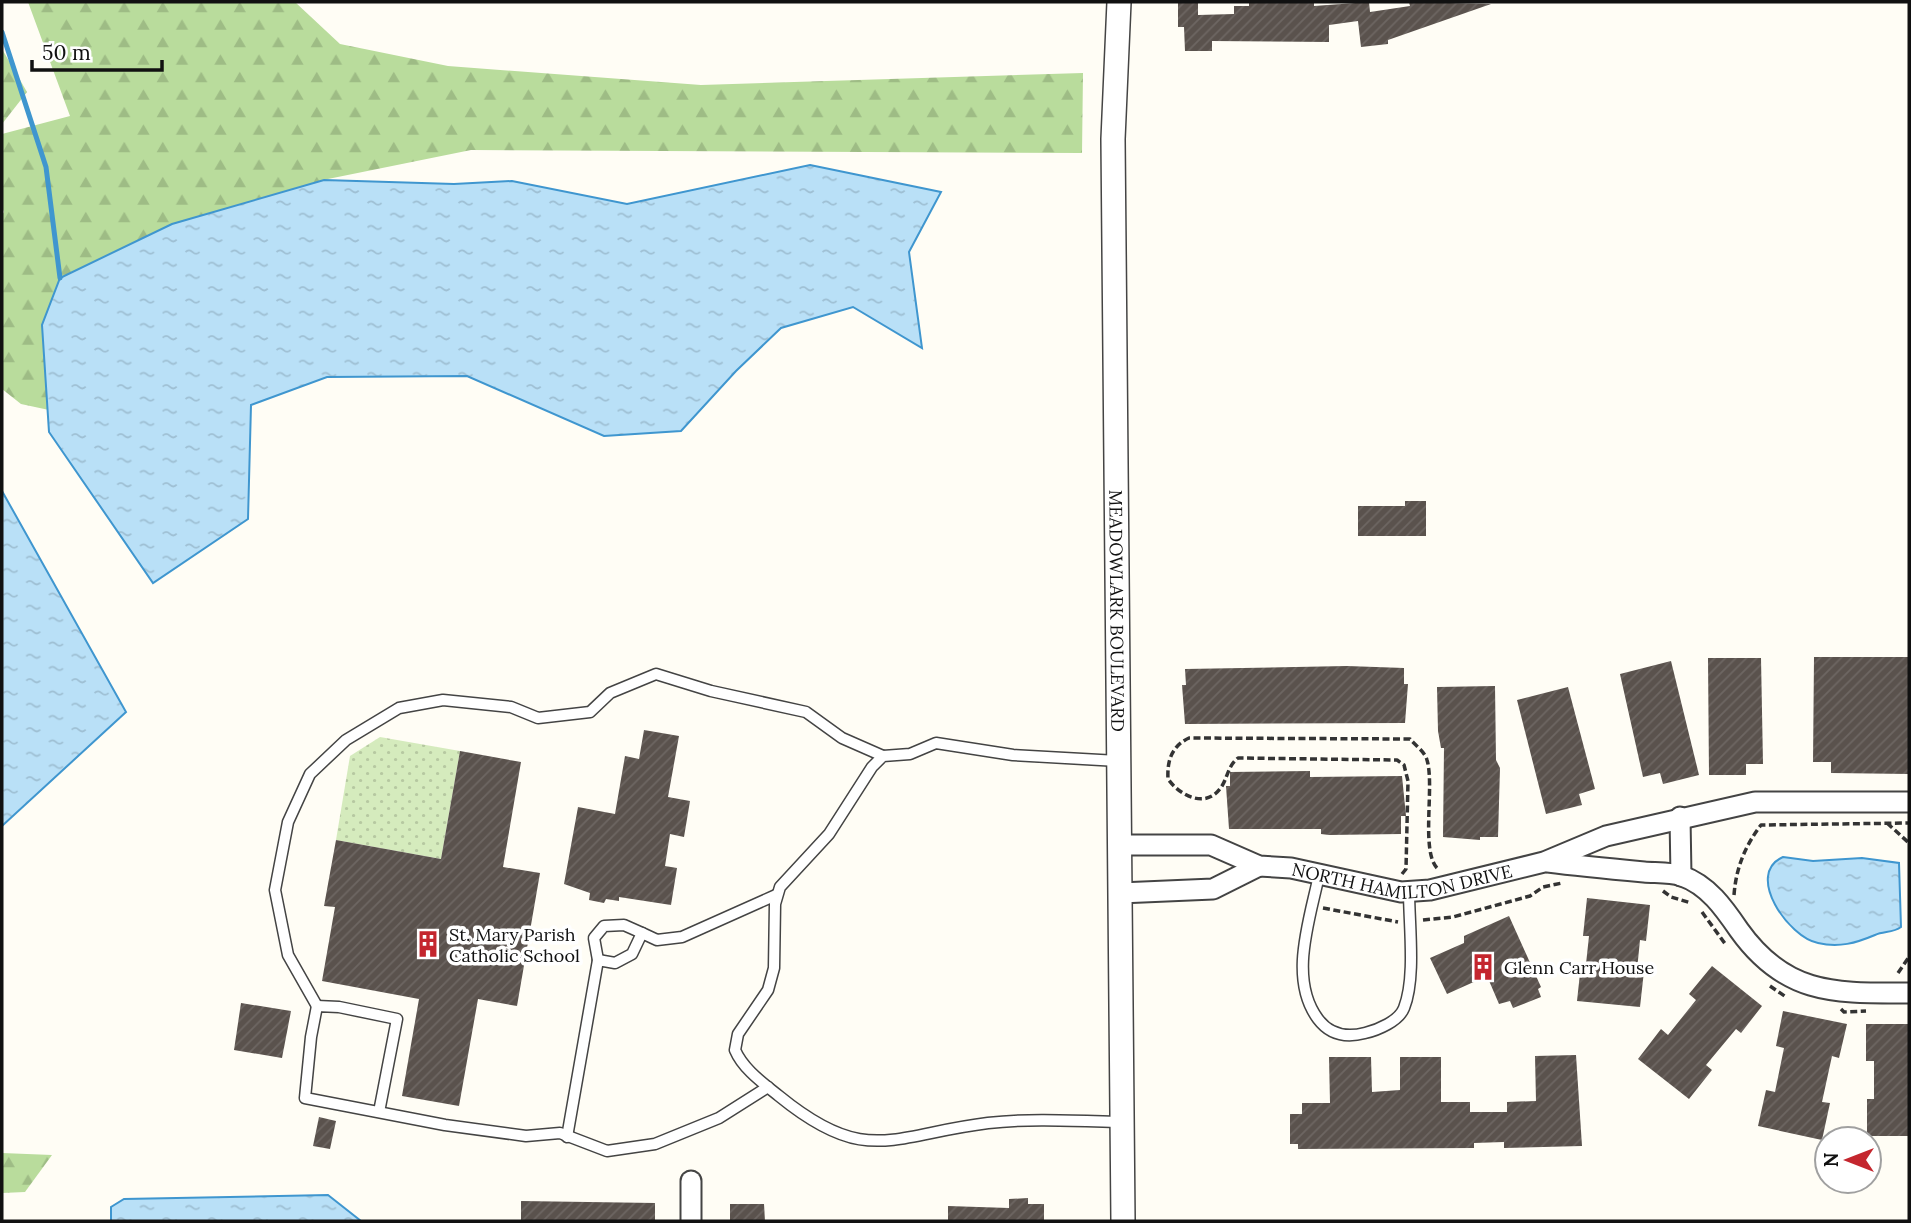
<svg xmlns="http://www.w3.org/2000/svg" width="1911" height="1223" viewBox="0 0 1911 1223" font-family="Lora,serif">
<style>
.forest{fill:url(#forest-firs)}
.park{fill:url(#park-dots)}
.water{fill:url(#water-ripples);stroke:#3f96cf;stroke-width:2}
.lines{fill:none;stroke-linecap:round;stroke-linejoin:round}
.stream{stroke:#3f96cf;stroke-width:5}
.building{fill:url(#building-hatch)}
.service-casing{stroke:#444;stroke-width:13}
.minor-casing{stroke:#444;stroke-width:23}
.tertiary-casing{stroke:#444;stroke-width:26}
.path{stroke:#333;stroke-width:3.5;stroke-dasharray:7 3.5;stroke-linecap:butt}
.service{stroke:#fff;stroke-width:10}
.minor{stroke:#fff;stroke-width:19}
.tertiary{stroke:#fff;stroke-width:23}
.labels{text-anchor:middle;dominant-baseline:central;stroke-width:7;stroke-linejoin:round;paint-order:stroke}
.street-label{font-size:18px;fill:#111;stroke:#fff}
.poi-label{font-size:18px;fill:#111;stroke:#fff;text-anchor:start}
</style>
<defs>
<pattern id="forest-firs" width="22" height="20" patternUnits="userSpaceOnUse" patternTransform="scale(1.75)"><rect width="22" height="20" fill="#b9dc9c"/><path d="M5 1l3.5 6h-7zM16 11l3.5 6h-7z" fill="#9ebc85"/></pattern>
<pattern id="park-dots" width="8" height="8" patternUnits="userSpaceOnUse" patternTransform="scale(1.75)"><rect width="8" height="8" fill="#d5ebbd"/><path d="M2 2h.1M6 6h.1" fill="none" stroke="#b6c8a1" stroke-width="1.8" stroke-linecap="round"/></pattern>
<pattern id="water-ripples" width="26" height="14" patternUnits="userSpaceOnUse" patternTransform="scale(1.75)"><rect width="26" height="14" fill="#b9e0f7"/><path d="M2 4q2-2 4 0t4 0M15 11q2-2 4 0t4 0" fill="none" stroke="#9ebfd3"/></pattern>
<pattern id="building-hatch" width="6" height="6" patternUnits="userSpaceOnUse" patternTransform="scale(1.75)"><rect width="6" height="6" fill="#5a524d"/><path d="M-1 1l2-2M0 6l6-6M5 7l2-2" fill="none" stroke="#6d6662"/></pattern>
</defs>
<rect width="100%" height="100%" fill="#fffdf5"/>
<!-- forest -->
<g class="forest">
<polygon points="28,2 295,2 340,44 448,66 701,85 1083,73 1082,153 471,150 323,180 172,224 43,325 49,410 21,404 2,389 2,215 4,212 2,207 2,134 70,116"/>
<polygon points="2,49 27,92 2,124"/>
<polygon points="2,1153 52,1155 25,1192 2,1193"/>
</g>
<!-- park -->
<polygon class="park" points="380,737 460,751 441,859 336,840 350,756"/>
<!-- water -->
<g class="water">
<polygon points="810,165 941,192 909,252 922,348 853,307 781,328 736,371 681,431 604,436 467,376 327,377 251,405 248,519 153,583 49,432 42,325 60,278 172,224 324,180 454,184 512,181 627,204"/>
<polygon points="2,491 126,712 2,826"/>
<path d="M1783 857 1813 861 1862 858 1899 863 1901 927C1893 933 1884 931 1875 935 1856 943 1839 948 1818 943 1789 938 1744 874 1783 857Z"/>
<polygon points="328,1195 361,1221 111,1221 111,1207 124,1199"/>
</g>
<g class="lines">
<!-- stream -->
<polyline class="stream" points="2,32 46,167 60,278"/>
</g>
<!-- building -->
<g class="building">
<polygon points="1178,2 1198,2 1198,15 1234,14 1234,6 1249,6 1249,2 1314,2 1314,6 1369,2 1370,12 1410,6 1409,2 1491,4 1388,40 1388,44 1361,47 1358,21 1329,25 1329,42 1212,41 1212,51 1185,51 1184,27 1178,27"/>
<polygon points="1405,501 1426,501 1426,536 1358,536 1358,506 1405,506"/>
<polygon points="1814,657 1909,657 1909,774 1831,773 1831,762 1813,762"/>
<polygon points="1708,658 1761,658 1763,764 1746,764 1746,775 1709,775"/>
<polygon points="1671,661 1699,775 1663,784 1660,773 1643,777 1620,674"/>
<polygon points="1347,666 1404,668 1404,684 1408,684 1405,723 1185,724 1182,685 1186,685 1185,669"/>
<polygon points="1495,686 1496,760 1500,768 1498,837 1480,837 1480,840 1443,837 1444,748 1441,748 1438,731 1437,687"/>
<polygon points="1568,687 1595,789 1579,794 1582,805 1546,814 1517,700"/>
<polygon points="644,730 679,736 668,797 690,801 684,837 670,834 665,866 677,868 671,905 619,897 619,901 606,899 604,903 589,900 590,893 564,884 578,807 615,814 625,756 639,759"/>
<polygon points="460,751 521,762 503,867 540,873 517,1006 478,999 459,1106 402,1096 419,999 322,981 335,907 324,906 336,840 441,859"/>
<polygon points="1310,771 1310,777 1402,776 1406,816 1401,816 1401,834 1329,835 1321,834 1321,829 1229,829 1226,786 1230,786 1230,772"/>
<polygon points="1587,898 1650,905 1646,941 1640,940 1637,970 1644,971 1640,1007 1577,1001 1581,964 1586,964 1589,936 1583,936"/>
<polygon points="1509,916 1541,987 1538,989 1541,997 1513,1008 1510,1001 1499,1004 1487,976 1447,994 1430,958 1464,943 1464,936"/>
<polygon points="1712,966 1762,1006 1741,1033 1736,1029 1706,1065 1712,1070 1689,1099 1638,1059 1661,1029 1668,1035 1696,1000 1689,994"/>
<polygon points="241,1003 291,1011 282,1058 234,1050"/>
<polygon points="1783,1011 1847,1024 1839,1058 1832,1056 1822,1102 1830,1103 1822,1140 1758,1126 1766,1090 1775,1092 1784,1048 1776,1046"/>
<polygon points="1866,1024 1909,1024 1909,1136 1867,1136 1867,1099 1874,1099 1874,1061 1866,1061"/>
<polygon points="1576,1055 1582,1146 1504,1148 1504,1142 1474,1143 1474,1148 1298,1149 1298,1144 1290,1144 1290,1114 1302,1114 1302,1103 1330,1103 1329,1057 1371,1057 1372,1092 1400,1090 1400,1057 1441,1057 1441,1102 1470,1102 1470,1112 1507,1112 1507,1102 1536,1101 1535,1056"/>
<polygon points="319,1117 336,1121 330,1149 313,1146"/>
<polygon points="1028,1198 1028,1204 1044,1204 1044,1221 948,1221 948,1206 1009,1208 1009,1199"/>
<polygon points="521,1201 655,1203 655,1221 521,1221"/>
<polygon points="730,1204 764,1204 765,1221 730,1221"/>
</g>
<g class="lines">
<defs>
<g id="service">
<path d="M1118 761 1013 755 936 743 910 754 883 756 872 767 829 834 780 887 775 904 774 968 768 990 738 1034 735 1050C743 1069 763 1083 779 1096 866 1167 891 1135 988 1123 1033 1118 1077 1121 1121 1122"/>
<path d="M1319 875C1310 919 1288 979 1318 1019 1330 1035 1346 1038 1365 1033 1378 1030 1399 1021 1404 1008 1416 978 1409 925 1409 891"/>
<polyline points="598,960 594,938 604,926 624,925 642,933"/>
<polyline points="317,1006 288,955 275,890 288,822 310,774 346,740 399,708 443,700 511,707 538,718 590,712 610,693 656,674 711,691 806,712 842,738 883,756"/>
<polyline points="379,1112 397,1019 339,1007 317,1006 311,1037 305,1098 445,1125 526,1136 560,1133 607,1151 655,1144 719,1118 768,1087"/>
<polyline points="567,1137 598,960 615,963 632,954 642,933 657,940 682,937 776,895"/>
</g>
<g id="minor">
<polyline points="1680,817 1681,876"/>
<path id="s1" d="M1120 845H1211L1259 866 1291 868 1401 892 1430 890 1544 862 1606 836 1755 802H1909"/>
<path d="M1548 862C1580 866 1612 869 1644 872 1656 873 1671 872 1682 876 1708 885 1724 908 1739 930 1786 996 1836 993 1909 993"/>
<polyline points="1120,893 1213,889 1259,866"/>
<polyline points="691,1181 691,1221"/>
</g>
<g id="tertiary">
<path id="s2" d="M1119 2 1113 139 1123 1221"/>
</g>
</defs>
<!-- service casing -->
<use href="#service" class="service-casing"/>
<!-- minor casing -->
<use href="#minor" class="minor-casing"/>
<!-- tertiary casing -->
<use href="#tertiary" class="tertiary-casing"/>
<!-- path -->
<g class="path">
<polyline points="1887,823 1909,843"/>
<path d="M1402 874 1406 869 1408 781 1404 765 1397 760 1238 758C1228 766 1228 776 1222 786 1207 810 1180 796 1168 779 1167 760 1172 746 1189 738L1410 739C1415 745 1425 752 1427 760 1435 786 1420 853 1438 869"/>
<polyline points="1663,891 1671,897 1691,903"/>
<path d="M1734 895C1736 868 1745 846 1761 825L1909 823"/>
<polyline points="1323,908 1398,922"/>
<polyline points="1702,912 1726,945"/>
<polyline points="1423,920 1453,917 1530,896 1543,887 1562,883"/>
<polyline points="1898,973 1909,957"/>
<polyline points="1770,986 1786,997"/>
<polyline points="1841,1009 1844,1012 1866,1011"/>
</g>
<!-- service -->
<use href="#service" class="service"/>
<!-- minor -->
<use href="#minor" class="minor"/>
<!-- tertiary -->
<use href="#tertiary" class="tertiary"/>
</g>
<!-- icons -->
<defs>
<symbol id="building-bare" viewBox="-9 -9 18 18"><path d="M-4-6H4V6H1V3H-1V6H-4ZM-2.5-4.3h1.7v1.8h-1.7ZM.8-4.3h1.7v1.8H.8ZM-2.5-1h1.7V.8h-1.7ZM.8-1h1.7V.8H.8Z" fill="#c4262e" stroke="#fff" stroke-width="2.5" paint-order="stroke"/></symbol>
</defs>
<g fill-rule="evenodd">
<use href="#building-bare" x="409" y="925" width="38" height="38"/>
<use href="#building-bare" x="1464" y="948" width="38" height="38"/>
</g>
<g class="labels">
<!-- street labels -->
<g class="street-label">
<text stroke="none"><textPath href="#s2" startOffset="609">MEADOWLARK BOULEVARD</textPath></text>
<text stroke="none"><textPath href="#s1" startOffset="289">NORTH HAMILTON DRIVE</textPath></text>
</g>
<!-- poi labels -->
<g class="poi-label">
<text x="449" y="934">St. Mary Parish<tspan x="449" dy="21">Catholic School</tspan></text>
<text x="1504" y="967">Glenn Carr House</text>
</g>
</g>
<!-- border -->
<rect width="1911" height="1223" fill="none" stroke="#111111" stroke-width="7"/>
<!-- north arrow -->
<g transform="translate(1848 1160) rotate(270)"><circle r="33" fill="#ffffff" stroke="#a0a0a0" stroke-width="2"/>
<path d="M0-5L12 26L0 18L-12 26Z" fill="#c4262e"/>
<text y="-10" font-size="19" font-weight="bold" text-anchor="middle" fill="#111111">N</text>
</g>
<!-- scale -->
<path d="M32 60v10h130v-10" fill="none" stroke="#111111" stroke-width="3.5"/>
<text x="42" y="60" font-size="21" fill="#111111" stroke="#ffffff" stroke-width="5" paint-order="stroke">50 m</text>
</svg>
